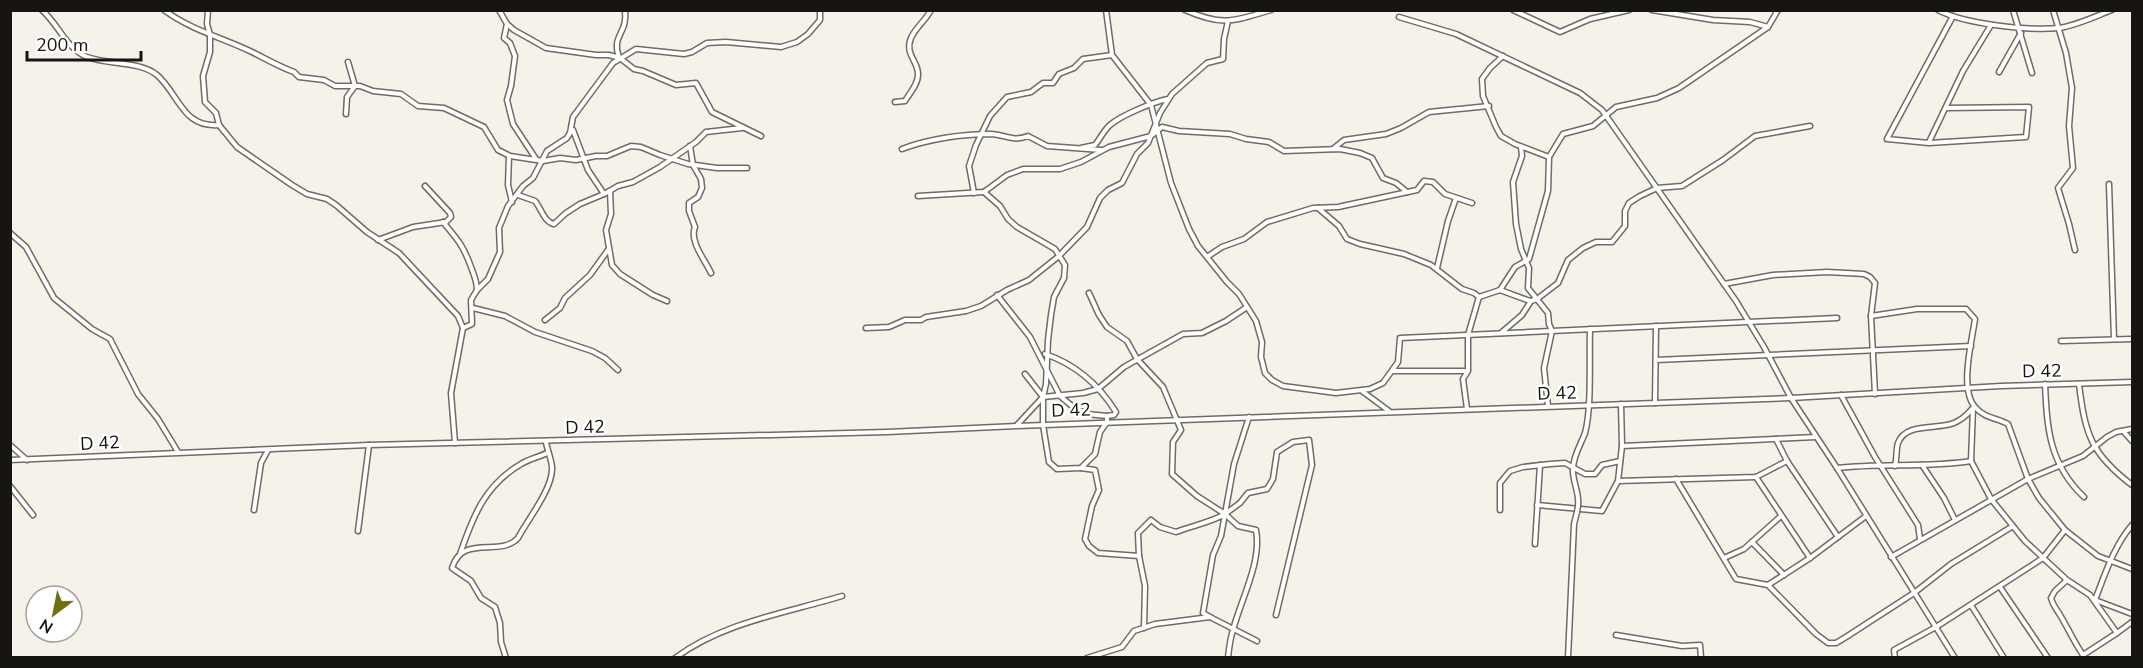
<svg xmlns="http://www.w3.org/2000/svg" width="2143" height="668" viewBox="0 0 2143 668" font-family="'Nunito Sans',sans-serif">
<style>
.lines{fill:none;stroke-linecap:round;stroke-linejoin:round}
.minor-casing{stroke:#6e6c64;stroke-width:7}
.minor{stroke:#fff;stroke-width:4}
.minor-bridge-casing{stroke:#6e6c64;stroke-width:7;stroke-linecap:butt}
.minor-bridge{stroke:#fff;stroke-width:4}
.labels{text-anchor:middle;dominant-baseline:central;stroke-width:5;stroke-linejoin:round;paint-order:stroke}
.street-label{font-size:18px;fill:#161512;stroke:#fff}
</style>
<rect width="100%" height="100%" fill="#f5f2e9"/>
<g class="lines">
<defs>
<g id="minor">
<path d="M42 10C58 24 66 48 87 57 109 65 140 61 157 75 179 94 182 128 219 125"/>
<path d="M164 10C191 30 223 38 252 52 266 59 280 67 294 72L299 77 324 80 335 86H360L373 91 401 94 418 106 444 108 484 127 498 150 510 156 543 161 560 158 576 160 596 156H607L631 146 641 147 660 155 688 164 717 168H747"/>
<polyline points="208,10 207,24 210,35 210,52 203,76 205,102 216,113 219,125 237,147 292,185 307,194 327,199 336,205 367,232 399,253 458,316 463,328 451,393 455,443"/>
<polyline points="499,10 507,24 504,38 510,43 515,56 511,86 507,100 513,124 536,159"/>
<polyline points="1106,10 1112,55 1151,105 1171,183 1189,229 1198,246 1227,282 1239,294 1256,321 1262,342 1261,357 1265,373 1272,380 1283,386 1336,393 1370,389 1383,383 1398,362 1400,338 1837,318"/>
<path d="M1185 10C1224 27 1233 21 1271 10"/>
<polyline points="1513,10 1560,32 1590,19 1629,10"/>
<polyline points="1652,10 1713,20 1750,22 1768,27"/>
<path d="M1938 10C1964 24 2029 31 2059 28 2075 26 2096 16 2112 10"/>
<polyline points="2013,10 2032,73"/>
<polyline points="2053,10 2066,53 2072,88 2069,126 2073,168 2058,188 2069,224 2075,250"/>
<polyline points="1399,17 1456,34 1580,93 1602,110 1736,301 1764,347 1791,398 1837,468 1955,658"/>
<polyline points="507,24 514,30 546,48 596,55 609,55 620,58 634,69 643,71 676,85 696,83 712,112 761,136"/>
<polyline points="1503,56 1490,68 1482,79 1483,96 1496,127 1501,136 1515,144 1549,157"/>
<path d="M619 57C611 35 628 34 625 10"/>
<polyline points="1999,72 2021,33"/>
<path d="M895 102 905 101C910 93 918 84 918 75 919 62 904 54 911 38 915 28 926 20 931 10"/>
<polyline points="1946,108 2029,107 2026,137 1929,143 1887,139 1953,16"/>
<polyline points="346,114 347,97 355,86 348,62"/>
<polyline points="573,130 588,170 604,194"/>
<polyline points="1929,142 1963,71 1991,25"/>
<path d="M690 146 693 165 701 179 702 188 698 197 689 203V211L695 227C689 241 705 260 711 273"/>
<polyline points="1521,147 1522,156 1513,182 1516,224 1521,249 1529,268 1528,288 1548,313 1549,324 1552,331 1544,368 1548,406"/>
<path d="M1081 148 1095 145C1100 139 1104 130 1110 125 1122 115 1153 102 1168 99"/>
<path d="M902 149C928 139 962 134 991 134 1006 135 1013 142 1028 136L1047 146 1101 150"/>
<polyline points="1333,149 1344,140 1386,134 1401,128 1429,112 1489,106"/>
<polyline points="509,156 508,185 512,202"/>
<polyline points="2109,184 2114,339"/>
<polyline points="610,191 611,214 606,230 612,265 620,274 653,295 667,301"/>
<polyline points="984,192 1000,206 1008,219 1017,227 1055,249 1065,265 1064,278 1054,297 1051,315 1048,340 1046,384 1043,397 1017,425"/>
<polyline points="974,193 969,166 976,145 990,116 1007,97 1031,92 1043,83 1053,83 1059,74 1074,68 1083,59 1112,55"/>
<path d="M518 195 535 201C541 208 544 222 554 224L566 213 580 204 604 194 618 186 633 182 660 167 696 142 706 132 742 128"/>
<polyline points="918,196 984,192 1007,175 1023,169 1060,169 1081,162 1109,147 1151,136 1162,127 1179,131 1230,134 1246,139 1269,142 1284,151 1340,149 1360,153 1372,158 1383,178 1396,183 1407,192"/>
<polyline points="1318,208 1339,226 1347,239 1360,244 1404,254 1431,265 1462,289 1474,293 1479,297"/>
<path d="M443 222C458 240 463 245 471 267 474 275 477 281 477 290"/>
<polyline points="10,233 26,247 54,298 92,329 110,339 138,394 158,419 178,452"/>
<polyline points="378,240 413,227 446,222 451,217 450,213 425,186"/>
<polyline points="1207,257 1222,247 1244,239 1267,222 1313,208 1338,207 1417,190 1424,181 1433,182 1445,194 1472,203"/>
<polyline points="1437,268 1448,221 1456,198"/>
<polyline points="1724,284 1773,275 1827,272 1864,274 1870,277 1875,283 1871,316 1875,394"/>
<polyline points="1500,290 1530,301"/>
<polyline points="1089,293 1099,315 1107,327 1127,341 1137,359 1163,387 1181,430 1173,442 1172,474 1197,496 1225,514 1234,464 1249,417"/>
<polyline points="997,295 1030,337 1060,396 1072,406 1087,414 1107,416 1107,422 1100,432 1095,454 1081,468 1057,469 1049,462 1043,425 1043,397 1025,374"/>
<polyline points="473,308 505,316 535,332 592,351 605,358 618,370"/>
<path d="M1871 316 1917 309H1966L1975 319C1972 341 1959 389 1975 407 1984 418 1997 418 2008 424L2028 479 2039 498 2065 530 2098 556 2132 569"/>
<polyline points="545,320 560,308 565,298 590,275 608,250"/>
<polyline points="463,328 472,324 471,300 477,290 488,279 500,252 499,228 508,206 523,186 533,178 547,151 567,138 570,133 573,117 613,63 636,49 684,54 692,52 707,43 726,42 781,47 797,42 808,34 820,20 820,10"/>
<polyline points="866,328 889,327 905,320 921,320 926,317 966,311 981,306 1007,290 1029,280 1059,256 1087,227 1100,198 1108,190 1122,183 1137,154 1148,143 1160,113 1172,94 1207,63 1223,59 1224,39 1228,21"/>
<polyline points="1501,333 1522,315 1531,301 1537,299 1558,283 1568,260 1583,248 1596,242 1612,242 1625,226 1625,211 1629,203 1640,196 1657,188 1682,186 1723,160 1755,136 1810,126"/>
<polyline points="2061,341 2132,339"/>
<path d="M1045 354C1075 364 1099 385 1116 412L1114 415 1107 416"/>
<polyline points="1656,360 1971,346"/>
<polyline points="1393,371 1467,371"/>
<path d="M2045 384C2047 428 2049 464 2084 497"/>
<path d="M2079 384C2085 434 2091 454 2132 485"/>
<polyline points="1362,391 1389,411"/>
<polyline points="1841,395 1875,457 1918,525 1920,539"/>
<polyline points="1043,397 1083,393 1098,389 1124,367 1183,334 1202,333 1226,321 1247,307"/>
<polyline points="1655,403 1656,326"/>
<polyline points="1467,409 1463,379 1468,371 1468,335 1479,297 1500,290 1515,267 1529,259 1548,191 1549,157 1563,134 1593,126 1616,107 1657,98 1679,88 1768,27 1778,10"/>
<polyline points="2124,432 2132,441"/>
<polyline points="1776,439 1787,461"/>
<polyline points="10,445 27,460"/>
<polyline points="1622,446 1816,437"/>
<polyline points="10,460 369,445 887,432 1017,426 1791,398 2001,386 2132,382"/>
<polyline points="1971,461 1973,408"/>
<polyline points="1922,465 1944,498 1955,520"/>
<path d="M1895 466C1897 458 1896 449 1898 443 1906 422 1937 430 1954 423 1961 420 1967 415 1972 409"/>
<path d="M1081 468 1095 470 1099 490 1092 506 1085 539 1089 546 1098 553 1139 556 1138 533 1151 520 1160 527 1176 532C1191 526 1212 522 1225 514L1221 536 1213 555 1203 613 1210 617"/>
<path d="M1837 468C1882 463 1927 468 1971 461L1991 499 2025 541 2067 580 2090 595 2117 633 2083 655C2074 642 2068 628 2060 615 2056 608 2053 606 2051 598L2055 591 2067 580"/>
<polyline points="1756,477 1810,558 1866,516"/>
<polyline points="1676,479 1736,579 1768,585 1816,634 1828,643 1836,643 1846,637 1914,593 1951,564 2013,526"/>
<polyline points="1618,481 1756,477 1787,461 1838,537"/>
<polyline points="10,486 33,515"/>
<polyline points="1537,505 1602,511 1618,481 1622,446 1621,404"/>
<path d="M1578 506C1580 493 1572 481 1573 469 1573 456 1581 444 1585 433 1592 408 1589 357 1590 329"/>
<polyline points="254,510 261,463 268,450"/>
<polyline points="1500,510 1500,483 1510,471 1523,467 1550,464 1565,463 1585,474 1595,474 1602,465 1620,461"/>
<path d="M2132 525C2114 546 2105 574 2095 600L2132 614"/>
<polyline points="358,531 369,445"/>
<polyline points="1752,542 1784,575"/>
<polyline points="1535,544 1540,465"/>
<path d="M460 554C473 516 485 485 521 464 529 459 539 457 547 453"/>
<polyline points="1139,556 1145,586 1144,628"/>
<polyline points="1891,557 2028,479 2083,456 2107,437 2116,432 2132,429"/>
<polyline points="1724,558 1744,549 1781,516"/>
<polyline points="1768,585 1810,558"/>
<polyline points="2000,587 2048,658"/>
<polyline points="1971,605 2004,658"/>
<polyline points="2117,633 2132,622"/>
<polyline points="1616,635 1682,646 1700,645 1701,658"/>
<path d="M506 658 501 642 500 623 495 607 481 598 471 581 452 568C463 533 500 558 518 538 528 519 551 491 552 470 553 463 547 450 546 442"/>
<path d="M675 658C724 622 786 613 842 596"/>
<polyline points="1087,658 1122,647 1134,631 1155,624 1210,617 1257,641"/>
<path d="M1228 658C1229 648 1230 639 1233 630 1241 599 1262 562 1256 530L1238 526 1225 514 1240 503 1248 493 1267 489 1273 479 1277 452 1293 442 1309 440 1312 465 1276 615"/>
<polyline points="1568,658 1574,524 1577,512"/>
<polyline points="1895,658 1894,650 1936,627 2043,558 2065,530"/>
</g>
</defs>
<!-- minor casing -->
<use href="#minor" class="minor-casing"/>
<!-- minor -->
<use href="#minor" class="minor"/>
<defs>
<polyline id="minor-bridge" points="1577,512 1578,506"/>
</defs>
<!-- minor-bridge casing -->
<use href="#minor-bridge" class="minor-bridge-casing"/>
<!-- minor-bridge -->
<use href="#minor-bridge" class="minor-bridge"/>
</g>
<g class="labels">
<!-- street labels -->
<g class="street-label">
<text transform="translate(2042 371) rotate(-1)">D 42</text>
<text transform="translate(1557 393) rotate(-2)">D 42</text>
<text transform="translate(1071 410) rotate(-2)">D 42</text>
<text transform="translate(585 427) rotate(-2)">D 42</text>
<text transform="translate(100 443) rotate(-3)">D 42</text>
</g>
</g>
<!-- border -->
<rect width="2143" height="668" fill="none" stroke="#161512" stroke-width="24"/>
<!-- north arrow -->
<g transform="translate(54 614) rotate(212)"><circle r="28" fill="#ffffff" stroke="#a2a1a0" stroke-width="1.5"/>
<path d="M0-4.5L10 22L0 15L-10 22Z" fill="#706f11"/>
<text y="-9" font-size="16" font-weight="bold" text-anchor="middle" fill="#161512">N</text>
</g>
<!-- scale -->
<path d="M27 51v9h114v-9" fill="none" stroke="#161512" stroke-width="3"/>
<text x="36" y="51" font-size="18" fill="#161512" stroke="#ffffff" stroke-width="4.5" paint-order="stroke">200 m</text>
</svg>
